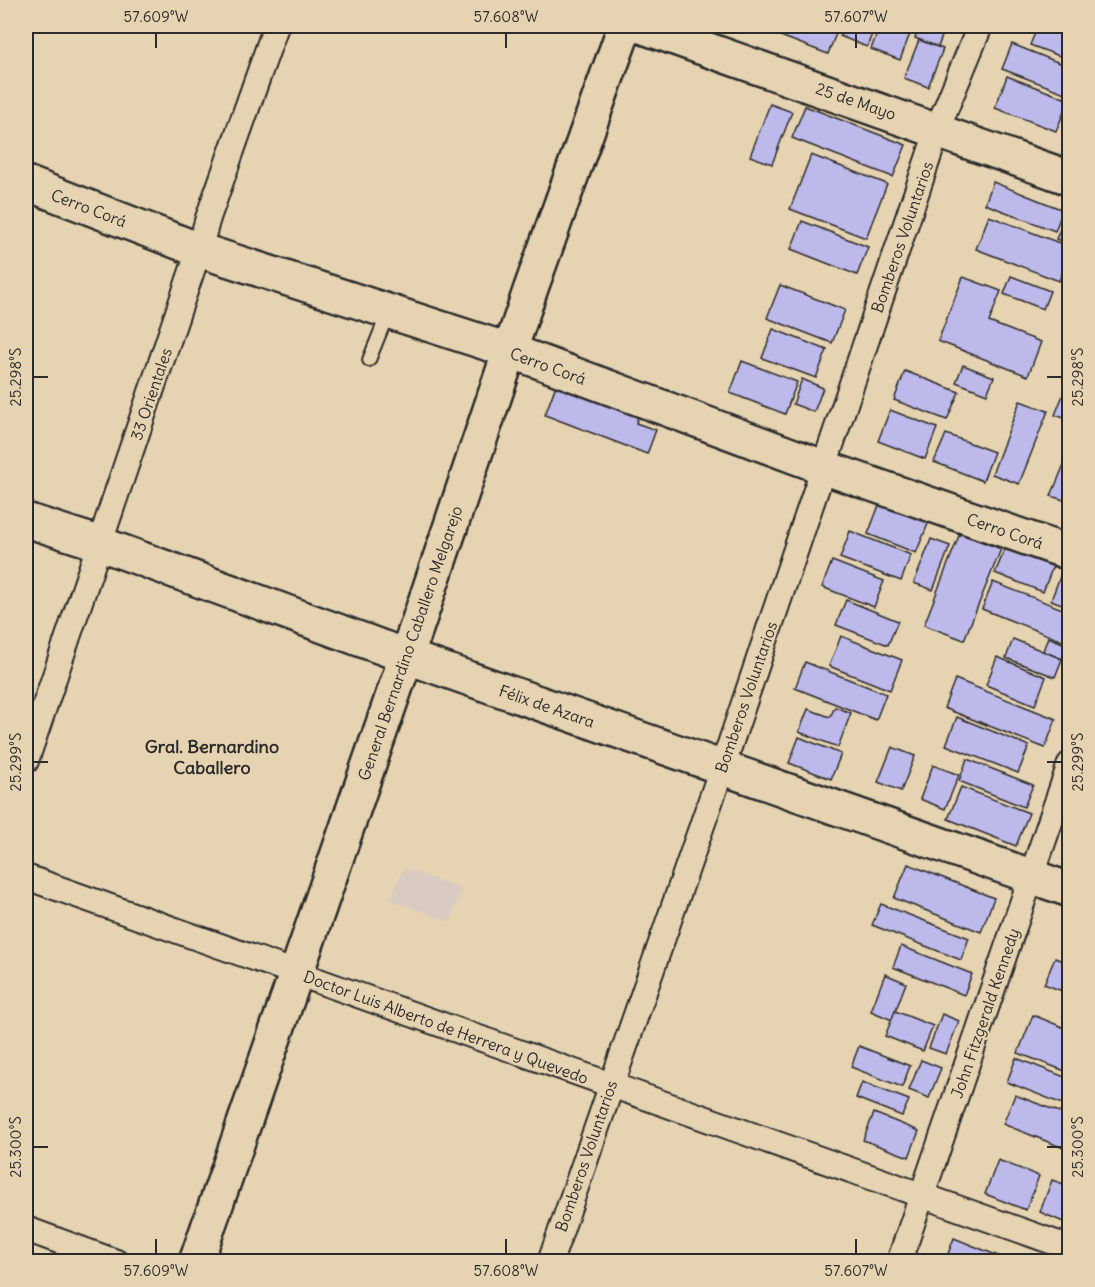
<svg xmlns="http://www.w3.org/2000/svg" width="1095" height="1287" viewBox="0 0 1095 1287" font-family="Delius,sans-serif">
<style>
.built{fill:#dacbc2}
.building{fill:#bdb9eb;stroke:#2b2b2b;stroke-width:1.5}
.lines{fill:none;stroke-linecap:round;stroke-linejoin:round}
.lane-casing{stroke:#2b2b2b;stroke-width:16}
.street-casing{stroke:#2b2b2b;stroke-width:28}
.secondary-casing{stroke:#2b2b2b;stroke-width:38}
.lane{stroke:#e6d3b1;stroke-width:12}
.street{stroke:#e6d3b1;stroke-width:24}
.secondary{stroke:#e6d3b1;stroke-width:33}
.ticks{fill:none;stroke:#2b2b2b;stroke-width:2}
.labels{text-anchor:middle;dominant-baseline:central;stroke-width:4.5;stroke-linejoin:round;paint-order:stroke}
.street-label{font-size:16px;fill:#2b2b2b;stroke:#e6d3b1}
.neighbourhood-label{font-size:18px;font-weight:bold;fill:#2b2b2b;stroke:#e6d3b1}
.neatline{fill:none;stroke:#2b2b2b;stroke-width:2}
.ticks-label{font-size:15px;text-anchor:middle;fill:#2b2b2b}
</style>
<rect width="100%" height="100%" fill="#e6d3b1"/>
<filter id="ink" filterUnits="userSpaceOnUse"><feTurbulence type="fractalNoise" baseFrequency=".0167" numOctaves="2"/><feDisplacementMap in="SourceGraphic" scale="12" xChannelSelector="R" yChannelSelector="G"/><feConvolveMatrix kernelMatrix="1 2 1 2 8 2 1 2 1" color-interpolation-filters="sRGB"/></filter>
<g filter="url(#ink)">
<!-- built -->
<polygon class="built" points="404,868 462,889 450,922 390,900"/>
<!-- building -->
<g class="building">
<polygon points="754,26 839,26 828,54"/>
<polygon points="844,26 875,26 867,47 840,36"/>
<polygon points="880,26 913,26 900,60 871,49"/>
<polygon points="919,26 946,26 938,47 915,38"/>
<polygon points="1038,26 1060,26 1070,29 1070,60 1030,45"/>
<polygon points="919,40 943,49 928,87 904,78"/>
<polygon points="1012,44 1070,67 1070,95 1002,69"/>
<polygon points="1007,76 1069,100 1056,131 995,108"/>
<polygon points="770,104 792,112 772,164 750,156"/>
<polygon points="805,106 906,145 893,177 792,138"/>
<polygon points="811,155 887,184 866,238 790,209"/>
<polygon points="993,182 1063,210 1055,231 985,204"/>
<polygon points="1070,205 1070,244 1056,239"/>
<polygon points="989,216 1070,247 1070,252 1059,281 976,249"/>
<polygon points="802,221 868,247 857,275 791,249"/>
<polygon points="1011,276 1050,291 1043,309 1004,294"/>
<polygon points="963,277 1001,291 989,322 1041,342 1028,376 938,341"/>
<polygon points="780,285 845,310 832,343 767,318"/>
<polygon points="773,329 827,350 816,378 762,358"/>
<polygon points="742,361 797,382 785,414 730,393"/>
<polygon points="963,365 994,377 987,394 956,382"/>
<polygon points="905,371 959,392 947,420 894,400"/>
<polygon points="802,379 823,388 814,412 793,404"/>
<polygon points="556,385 641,409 636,423 656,430 647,454 545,415"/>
<polygon points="1065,390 1070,391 1070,420 1055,415"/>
<polygon points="1020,401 1048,411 1019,484 992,474"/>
<polygon points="890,410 937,428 925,459 878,441"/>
<polygon points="946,434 994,452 983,481 934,462"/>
<polygon points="1065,462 1070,463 1070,502 1051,496"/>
<polygon points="881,500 930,519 916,553 868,534"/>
<polygon points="850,531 911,555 901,581 840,558"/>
<polygon points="960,533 1001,549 964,640 924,625"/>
<polygon points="931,539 950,546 933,590 914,583"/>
<polygon points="1008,542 1055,561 1043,592 995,573"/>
<polygon points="832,561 884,581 874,607 822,587"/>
<polygon points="1063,569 1070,572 1070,607 1051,600"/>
<polygon points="993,582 1070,612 1070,644 982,609"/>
<polygon points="846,600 898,621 888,645 836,625"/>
<polygon points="841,636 902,660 890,690 829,666"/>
<polygon points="1048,637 1068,645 1062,659 1043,651"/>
<polygon points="1013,639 1062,659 1055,677 1006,658"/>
<polygon points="997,657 1046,677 1035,705 986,685"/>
<polygon points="805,662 886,694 876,720 795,688"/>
<polygon points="955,679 1056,719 1045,748 944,708"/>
<polygon points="835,707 851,713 838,747 799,732 808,709 830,717"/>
<polygon points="957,717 1029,746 1018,773 946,745"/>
<polygon points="799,737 841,754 831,779 789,763"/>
<polygon points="892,747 915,756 901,791 878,782"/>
<polygon points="967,759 1033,785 1024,807 959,781"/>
<polygon points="933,765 959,775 945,809 920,799"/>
<polygon points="961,787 1029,813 1016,846 948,819"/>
<polygon points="908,864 994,898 981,932 894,898"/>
<polygon points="881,904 969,938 961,960 872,925"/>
<polygon points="901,946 972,974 964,995 893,967"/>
<polygon points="1055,958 1070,964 1070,994 1044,984"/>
<polygon points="885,974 906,983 892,1020 871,1011"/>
<polygon points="895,1011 933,1026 923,1051 885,1036"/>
<polygon points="942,1014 959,1021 946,1054 929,1048"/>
<polygon points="1033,1015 1070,1030 1070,1060 1065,1071 1018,1053"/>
<polygon points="859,1046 910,1066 902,1087 851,1067"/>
<polygon points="1016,1058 1070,1079 1070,1093 1065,1105 1007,1082"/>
<polygon points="921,1060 941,1068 929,1098 909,1090"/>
<polygon points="862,1082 909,1100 902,1116 856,1098"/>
<polygon points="1015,1095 1070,1116 1070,1140 1066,1149 1003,1124"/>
<polygon points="874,1113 919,1131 909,1157 863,1140"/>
<polygon points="998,1160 1039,1176 1026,1210 985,1194"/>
<polygon points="1052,1180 1070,1186 1070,1219 1068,1224 1040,1212"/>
<polygon points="954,1238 1013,1262 945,1262"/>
</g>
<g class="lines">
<defs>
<polyline id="lane" points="369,360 388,313"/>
<g id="street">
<polyline points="26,761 199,250 208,218 276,26"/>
<polyline points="26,877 1070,1248"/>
<polyline points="26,1229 116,1262"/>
<polyline points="550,1262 722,768 941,120 980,26"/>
<polyline points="899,1262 1070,764"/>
</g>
<g id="secondary">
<polyline points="641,26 1070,178"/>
<polyline points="26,183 199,250 511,351 823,467 1070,553"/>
<polyline points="26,520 101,544 422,662 1070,890"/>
<polyline points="196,1262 418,623 530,291 625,26"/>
</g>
</defs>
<!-- lane casing -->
<use href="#lane" class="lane-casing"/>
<!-- street casing -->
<use href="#street" class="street-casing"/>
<!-- secondary casing -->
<use href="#secondary" class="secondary-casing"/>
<!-- lane -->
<use href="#lane" class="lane"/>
<!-- street -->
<use href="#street" class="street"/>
<!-- secondary -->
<use href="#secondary" class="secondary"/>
</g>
</g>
<!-- ticks -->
<path class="ticks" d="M156 33V48M506 33V48M856 33V48M33 377H48M1047 377H1062M33 762H48M1047 762H1062M33 1147H48M1047 1147H1062M156 1239V1254M506 1239V1254M856 1239V1254"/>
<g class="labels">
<!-- street labels -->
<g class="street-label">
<text transform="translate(856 101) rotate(19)">25 de Mayo</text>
<text transform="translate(89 208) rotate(21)">Cerro Corá</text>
<text transform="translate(902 237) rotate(-71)">Bomberos Voluntarios</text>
<text transform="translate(548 366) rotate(20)">Cerro Corá</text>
<text transform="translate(151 394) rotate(-71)">33 Orientales</text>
<text transform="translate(1005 531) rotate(19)">Cerro Corá</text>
<text transform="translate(410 643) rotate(-71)">General Bernardino Caballero Melgarejo</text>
<text transform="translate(746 697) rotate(-71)">Bomberos Voluntarios</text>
<text transform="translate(547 706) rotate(19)">Félix de Azara</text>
<text transform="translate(985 1013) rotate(-71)">John Fitzgerald Kennedy</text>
<text transform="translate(446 1027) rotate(20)">Doctor Luis Alberto de Herrera y Quevedo</text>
<text transform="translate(586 1156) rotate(-71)">Bomberos Voluntarios</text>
</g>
<!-- neighbourhood labels -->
<g class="neighbourhood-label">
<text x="212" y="746">Gral. Bernardino<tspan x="212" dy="21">Caballero</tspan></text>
</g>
</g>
<!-- margin -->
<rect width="1095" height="1287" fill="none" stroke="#e6d3b1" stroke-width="66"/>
<rect x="33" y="33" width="1029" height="1221" class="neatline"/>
<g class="ticks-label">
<text x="156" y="22">57.609°W</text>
<text x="506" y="22">57.608°W</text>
<text x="856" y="22">57.607°W</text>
<text transform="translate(16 377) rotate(-90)" y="5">25.298°S</text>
<text transform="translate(1078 377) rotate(-90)" y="5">25.298°S</text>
<text transform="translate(16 762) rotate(-90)" y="5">25.299°S</text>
<text transform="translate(1078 762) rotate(-90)" y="5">25.299°S</text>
<text transform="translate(16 1147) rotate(-90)" y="5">25.300°S</text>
<text transform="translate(1078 1147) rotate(-90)" y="5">25.300°S</text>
<text x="156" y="1276">57.609°W</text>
<text x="506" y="1276">57.608°W</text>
<text x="856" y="1276">57.607°W</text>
</g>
</svg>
